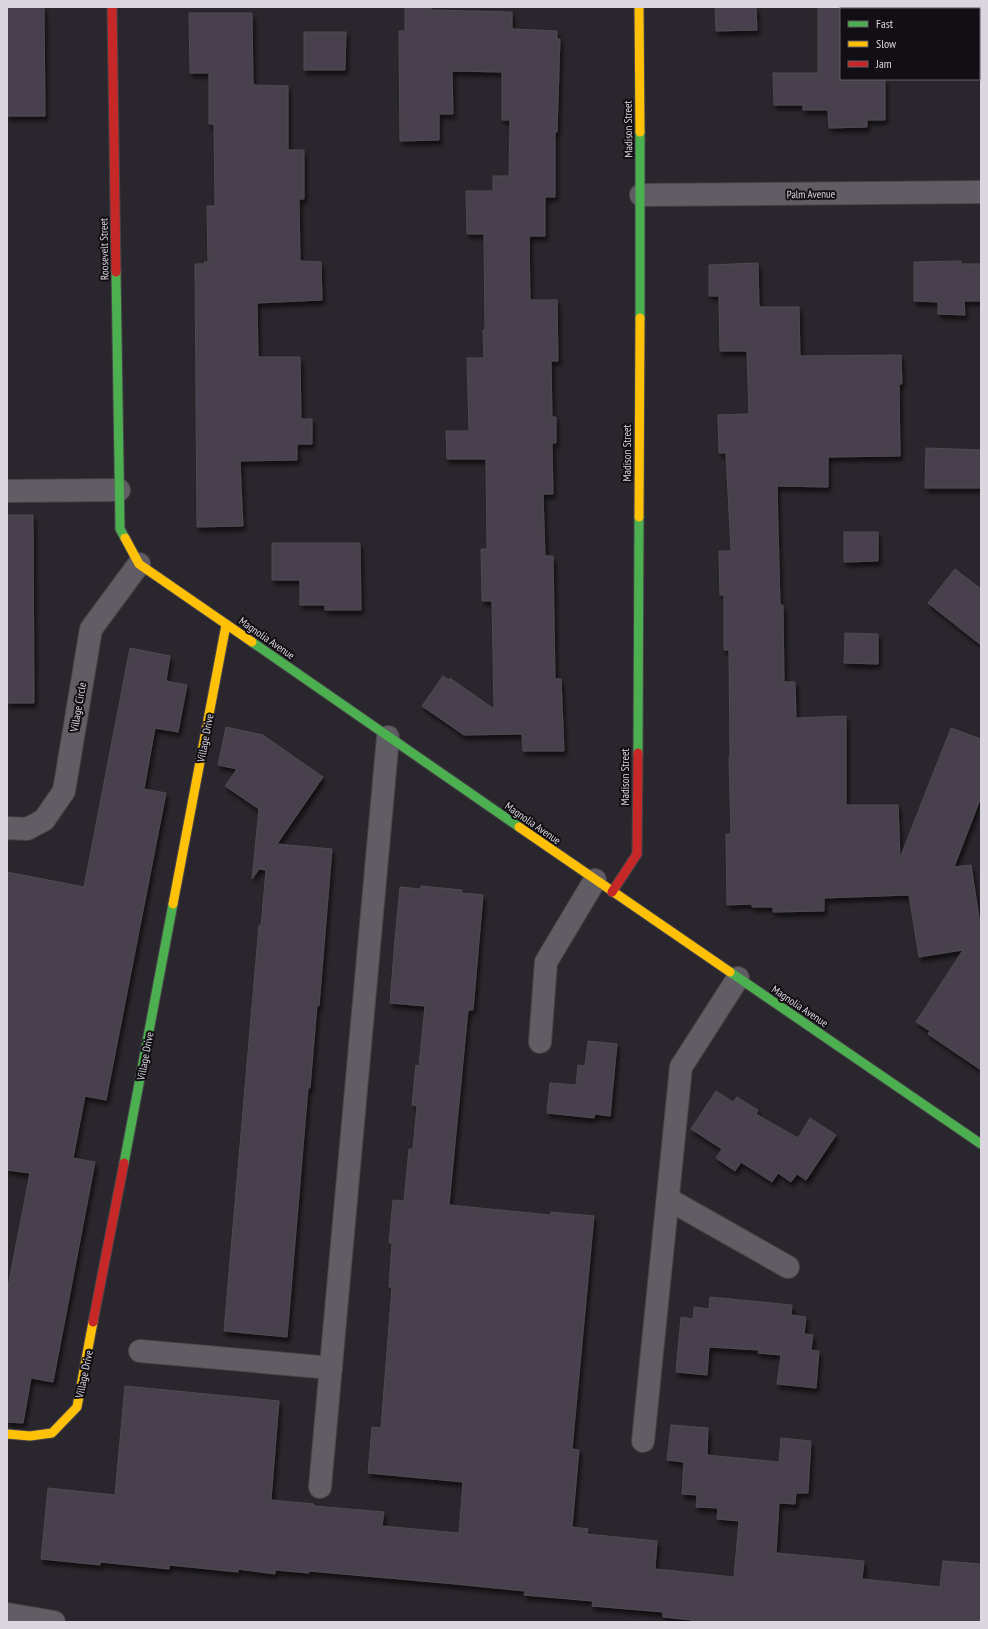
<svg xmlns="http://www.w3.org/2000/svg" width="988" height="1629" viewBox="0 0 988 1629" font-family="'PT Sans Narrow',sans-serif">
<style>
.building{fill:#4a3f4e;stroke:#4e4b51;filter:url(#shadow)}
.lines{fill:none;stroke-linecap:round;stroke-linejoin:round}
.street-casing{stroke:#474449;stroke-width:24}
.fast-casing{stroke:#474449;stroke-width:11}
.slow-casing{stroke:#474449;stroke-width:11}
.jam-casing{stroke:#474449;stroke-width:11}
.street{stroke:#615d64;stroke-width:22}
.fast{stroke:#4caf50;stroke-width:9}
.slow{stroke:#ffc107;stroke-width:9}
.jam{stroke:#c62828;stroke-width:9}
.labels{text-anchor:middle;dominant-baseline:central;stroke-width:4;stroke-linejoin:round;paint-order:stroke}
.street-label{font-size:11px;fill:#dbd7e0;stroke:#110e14}
</style>
<defs>
<filter id="shadow"><feDropShadow dx="2.5" dy="4.5" stdDeviation="2" flood-color="#0009"/></filter>
</defs>
<rect width="100%" height="100%" fill="#2a262d"/>
<!-- building -->
<g class="building">
<polygon points="7,7 44,7 45,116 7,116"/>
<polygon points="405,7 431,7 431,10 512,12 512,29 557,31 557,39 560,39 557,132 555,132 555,197 545,197 545,236 529,236 530,300 557,300 558,361 551,361 552,417 556,417 556,443 552,443 553,494 543,494 545,556 553,556 555,679 561,679 564,751 523,751 522,734 464,735 422,706 443,676 449,680 450,678 494,709 492,601 482,601 481,549 487,549 486,459 447,459 446,431 469,431 467,358 484,358 483,330 485,330 484,234 467,234 466,191 493,191 493,176 509,176 510,120 502,120 502,72 452,71 453,114 439,114 439,140 400,141 399,31 405,31"/>
<polygon points="715,7 756,7 757,30 716,31"/>
<polygon points="818,7 841,7 841,79 885,79 885,120 867,120 867,127 829,128 828,110 803,110 803,105 774,105 773,73 818,73"/>
<polygon points="189,13 252,13 253,85 288,86 288,150 304,150 304,199 299,199 300,261 321,262 322,300 257,303 258,357 300,357 301,419 312,419 312,444 297,444 297,460 240,461 243,526 197,527 195,264 205,264 204,262 208,262 207,206 215,206 214,124 209,124 209,73 190,73"/>
<polygon points="304,32 346,32 345,70 304,70"/>
<polygon points="961,261 961,264 981,264 981,301 964,301 965,315 938,314 938,302 914,301 914,262"/>
<polygon points="758,263 759,307 799,307 800,356 901,355 902,384 899,384 900,456 828,457 828,487 777,486 780,605 783,605 784,682 795,682 796,718 846,716 846,805 898,805 900,858 951,728 981,739 981,797 954,867 971,865 980,924 981,923 981,1070 928,1034 930,1031 916,1022 963,950 919,957 909,895 824,898 824,911 773,912 773,907 752,907 752,904 727,905 726,834 731,834 729,757 730,757 729,650 724,650 724,595 720,595 719,551 731,551 726,453 719,453 718,415 749,414 747,351 720,351 719,296 709,296 709,265"/>
<polygon points="926,448 981,450 981,488 925,488"/>
<polygon points="7,515 33,515 34,703 7,703"/>
<polygon points="844,532 878,532 878,561 844,562"/>
<polygon points="272,543 360,543 361,610 325,610 325,605 300,605 300,580 272,580"/>
<polygon points="955,569 981,589 981,645 928,603"/>
<polygon points="845,633 878,634 878,664 844,663"/>
<polygon points="130,648 170,656 166,681 187,685 178,732 155,728 144,789 166,793 106,1100 85,1096 73,1158 95,1162 53,1382 31,1378 23,1423 7,1422 7,1292 30,1173 7,1170 7,872 84,887"/>
<polygon points="226,727 263,735 323,777 277,844 332,849 319,1006 317,1005 310,1088 308,1088 287,1337 224,1331 259,925 261,926 266,870 259,869 252,879 259,809 225,786 237,769 218,765"/>
<polygon points="421,886 462,890 462,893 483,895 473,1010 468,1010 449,1205 551,1215 551,1212 594,1216 572,1449 579,1450 572,1527 588,1529 587,1534 657,1541 655,1569 734,1577 739,1521 717,1519 718,1508 696,1507 697,1495 682,1494 684,1462 667,1460 671,1425 708,1428 707,1455 779,1462 781,1438 811,1441 808,1493 796,1493 795,1504 779,1503 776,1553 864,1561 862,1579 940,1587 943,1561 981,1564 981,1622 692,1622 692,1620 663,1617 663,1612 592,1606 593,1601 524,1595 525,1591 455,1584 309,1571 309,1573 275,1570 275,1574 238,1569 238,1572 169,1565 169,1569 100,1562 100,1565 41,1559 48,1488 115,1495 125,1386 279,1401 271,1500 314,1504 314,1506 384,1512 382,1526 459,1533 463,1482 368,1473 372,1427 381,1428 392,1287 389,1287 392,1243 389,1243 393,1200 404,1201 409,1149 413,1149 417,1106 412,1105 416,1065 419,1066 425,1006 390,1003 395,939 400,887 421,889"/>
<polygon points="588,1041 617,1044 610,1116 595,1114 594,1118 547,1113 550,1083 576,1085 578,1065 585,1066"/>
<polygon points="716,1091 733,1102 737,1097 758,1110 756,1114 798,1138 810,1118 836,1135 806,1180 797,1174 791,1182 778,1173 772,1182 741,1162 735,1171 716,1158 722,1149 691,1129"/>
<polygon points="710,1297 792,1305 791,1315 806,1317 804,1334 813,1335 811,1350 819,1351 816,1388 777,1384 781,1355 758,1353 759,1350 709,1347 707,1375 676,1372 681,1317 693,1319 694,1307 709,1309"/>
</g>
<g class="lines">
<defs>
<g id="street">
<polyline points="641,195 981,192"/>
<polyline points="7,491 119,490"/>
<polyline points="7,828 27,829 44,820 64,791 91,629 139,564"/>
<polyline points="540,1042 546,962 595,880"/>
<polyline points="668,1199 788,1267"/>
<polyline points="140,1351 331,1368"/>
<polyline points="643,1441 681,1067 738,978"/>
<polyline points="320,1487 388,737"/>
<polyline points="7,1614 54,1622"/>
</g>
<g id="fast">
<polyline points="116,272 120,529 125,538"/>
<polyline points="640,318 640,132"/>
<polyline points="252,642 519,827"/>
<polyline points="638,753 639,517"/>
<polyline points="730,972 981,1144"/>
<polyline points="124,1163 173,904"/>
</g>
<g id="slow">
<polyline points="639,7 640,132"/>
<polyline points="639,517 640,318"/>
<polyline points="125,538 139,564 252,642"/>
<polyline points="519,827 730,972"/>
<polyline points="173,904 226,625"/>
<polyline points="7,1434 30,1436 52,1433 77,1407 93,1322"/>
</g>
<g id="jam">
<polyline points="112,7 116,272"/>
<polyline points="612,892 637,854 638,753"/>
<polyline points="93,1322 124,1163"/>
</g>
</defs>
<!-- street casing -->
<use href="#street" class="street-casing"/>
<!-- fast casing -->
<use href="#fast" class="fast-casing"/>
<!-- slow casing -->
<use href="#slow" class="slow-casing"/>
<!-- jam casing -->
<use href="#jam" class="jam-casing"/>
<!-- street -->
<use href="#street" class="street"/>
<!-- fast -->
<use href="#fast" class="fast"/>
<!-- slow -->
<use href="#slow" class="slow"/>
<!-- jam -->
<use href="#jam" class="jam"/>
</g>
<g class="labels">
<!-- street labels -->
<g class="street-label">
<text transform="translate(628 129) rotate(-91)">Madison Street</text>
<text transform="translate(811 194) rotate(-1)">Palm Avenue</text>
<text transform="translate(104 249) rotate(-91)">Roosevelt Street</text>
<text transform="translate(627 453) rotate(-90)">Madison Street</text>
<text transform="translate(267 638) rotate(35)">Magnolia Avenue</text>
<text transform="translate(78 707) rotate(-80)">Village Circle</text>
<text transform="translate(205 738) rotate(-79)">Village Drive</text>
<text transform="translate(625 777) rotate(-90)">Madison Street</text>
<text transform="translate(533 823) rotate(35)">Magnolia Avenue</text>
<text transform="translate(800 1006) rotate(34)">Magnolia Avenue</text>
<text transform="translate(145 1056) rotate(-79)">Village Drive</text>
<text transform="translate(84 1374) rotate(-78)">Village Drive</text>
</g>
</g>
<!-- border -->
<rect width="988" height="1629" fill="none" stroke="#dbd7e0" stroke-width="16"/>
<!-- legend -->
<rect x="840" y="8" width="140" height="72" fill="#110e14" stroke="#625e66"/>
<rect x="848" y="21" width="20" height="6" fill="#4caf50" stroke="#625e66"/>
<text x="876" y="28" font-size="12" fill="#dbd7e0">Fast</text>
<rect x="848" y="41" width="20" height="6" fill="#ffc107" stroke="#625e66"/>
<text x="876" y="48" font-size="12" fill="#dbd7e0">Slow</text>
<rect x="848" y="61" width="20" height="6" fill="#c62828" stroke="#625e66"/>
<text x="876" y="68" font-size="12" fill="#dbd7e0">Jam</text>
</svg>
